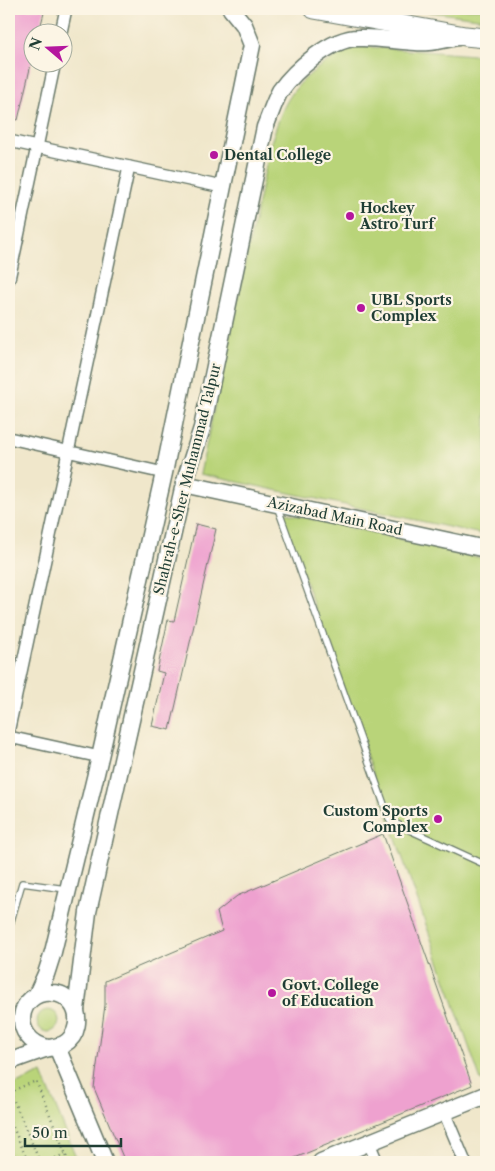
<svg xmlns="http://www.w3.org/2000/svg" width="495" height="1171" viewBox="0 0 495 1171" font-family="'Libre Caslon Text',serif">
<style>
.green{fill:#b9d479;stroke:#6c8856}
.building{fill:#eea1cf}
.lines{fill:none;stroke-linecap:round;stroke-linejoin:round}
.lane-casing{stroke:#687869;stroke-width:8}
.street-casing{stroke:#687869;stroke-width:14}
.secondary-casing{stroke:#687869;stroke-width:19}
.primary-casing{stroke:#687869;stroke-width:21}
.path{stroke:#687869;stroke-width:2.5;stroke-dasharray:1 4;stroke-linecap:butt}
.lane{stroke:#fff;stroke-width:5.5}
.street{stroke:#fff;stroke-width:11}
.secondary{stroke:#fff;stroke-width:16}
.primary{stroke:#fff;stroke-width:19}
.poi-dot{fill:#b5179e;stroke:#fcf5e5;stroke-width:2}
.labels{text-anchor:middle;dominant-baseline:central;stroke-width:4.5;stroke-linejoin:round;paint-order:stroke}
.poi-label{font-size:14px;font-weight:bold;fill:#1f3d34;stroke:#fcf5e5;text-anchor:start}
.street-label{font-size:14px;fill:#1f3d34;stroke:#fcf5e5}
</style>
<rect width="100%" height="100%" fill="#fcf5e5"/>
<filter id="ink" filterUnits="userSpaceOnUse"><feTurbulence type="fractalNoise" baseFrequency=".02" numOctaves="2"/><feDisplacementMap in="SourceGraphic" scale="10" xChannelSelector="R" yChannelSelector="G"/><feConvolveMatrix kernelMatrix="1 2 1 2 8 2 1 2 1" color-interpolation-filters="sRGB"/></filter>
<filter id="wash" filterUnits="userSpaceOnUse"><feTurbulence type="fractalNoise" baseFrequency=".0096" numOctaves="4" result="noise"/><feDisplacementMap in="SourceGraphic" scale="20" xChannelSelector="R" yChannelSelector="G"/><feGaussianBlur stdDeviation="1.12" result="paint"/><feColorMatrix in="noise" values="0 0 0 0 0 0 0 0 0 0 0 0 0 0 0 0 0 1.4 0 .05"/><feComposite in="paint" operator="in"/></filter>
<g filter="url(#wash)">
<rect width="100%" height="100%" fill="#f0e7cb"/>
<!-- green -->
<g class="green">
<polygon points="408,9 486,9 486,19"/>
<path d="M357 46 486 56V535L200 474 271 142C277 126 281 109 291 95 305 74 334 55 357 46Z"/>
<polygon points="281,512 486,559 486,1079 481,1081"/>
<circle cx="48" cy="1021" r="11"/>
<polygon points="42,1073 78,1162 9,1162 9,1087"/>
</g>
<g id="blocks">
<!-- building -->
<g class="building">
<polygon points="9,9 45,9 39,32 32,32 32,60 18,120 9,118"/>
<polygon points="196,524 216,529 170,730 152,726 164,673 157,671 168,620 174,621"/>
<polygon points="383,834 472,1085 285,1162 125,1162 94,1088 105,1005 105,981 222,931 217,912 237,896"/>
</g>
</g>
</g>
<g filter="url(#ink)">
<use href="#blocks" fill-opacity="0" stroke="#687869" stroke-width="1"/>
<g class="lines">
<defs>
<g id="lane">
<polyline points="277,506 390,821 486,865"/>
<polyline points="9,928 22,883 66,889"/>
</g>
<g id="street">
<polyline points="61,32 66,9"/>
<polyline points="9,141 222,187"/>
<polyline points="9,279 55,62"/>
<polyline points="9,438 164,473"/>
<polyline points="9,728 129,167"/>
<polyline points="9,737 100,757"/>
<polyline points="444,1112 465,1162"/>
<polyline points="369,1143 377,1162"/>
</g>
<g id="secondary">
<polyline points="184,484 486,549"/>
<polyline points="37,994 46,974 53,952 100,757 164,473 252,45 244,25 231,9"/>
<path d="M76 1010 88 912 184 484 202 428 265 127C270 115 274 102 280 91 295 70 331 38 358 38 377 37 396 41 416 42 429 44 444 39 458 37"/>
<polyline points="57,1047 105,1162"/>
<path d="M9 1062C21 1057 33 1053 45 1049 52 1047 58 1047 64 1044 78 1036 81 1016 72 1004 67 997 60 993 52 993 17 990 9 1039 48 1048"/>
<polyline points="321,1162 486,1095"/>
</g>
<polyline id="primary" points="314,9 465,36 486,38"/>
</defs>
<!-- lane casing -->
<use href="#lane" class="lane-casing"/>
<!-- street casing -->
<use href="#street" class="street-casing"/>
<!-- secondary casing -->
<use href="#secondary" class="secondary-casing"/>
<!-- primary casing -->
<use href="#primary" class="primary-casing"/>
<!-- path -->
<g class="path">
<polyline points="9,1092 36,1081 69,1162"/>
<polyline points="10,1092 40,1162"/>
<polyline points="9,1118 28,1162"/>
<polyline points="46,1162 65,1154"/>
</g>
<!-- lane -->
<use href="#lane" class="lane"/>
<!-- street -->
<use href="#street" class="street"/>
<!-- secondary -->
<use href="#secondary" class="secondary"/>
<!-- primary -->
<use href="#primary" class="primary"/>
</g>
</g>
<!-- markers -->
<g class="poi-dot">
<circle cx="214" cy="155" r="5"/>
<circle cx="350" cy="216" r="5"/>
<circle cx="361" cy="308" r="5"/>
<circle cx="438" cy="819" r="5"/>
<circle cx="272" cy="993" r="5"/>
</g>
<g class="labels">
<!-- poi labels -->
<g class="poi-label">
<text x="224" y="155">Dental College</text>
<text x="360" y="208">Hockey<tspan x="360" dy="16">Astro Turf</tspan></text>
<text x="371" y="300">UBL Sports<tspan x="371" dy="16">Complex</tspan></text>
<text x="428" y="811" text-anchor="end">Custom Sports<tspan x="428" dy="16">Complex</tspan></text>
<text x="282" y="985">Govt. College<tspan x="282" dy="16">of Education</tspan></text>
</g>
<!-- street labels -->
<g class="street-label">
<text transform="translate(187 479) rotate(-76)">Shahrah-e-Sher Muhammad Talpur</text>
<text transform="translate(335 516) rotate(12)">Azizabad Main Road</text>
</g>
</g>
<!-- margin -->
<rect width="495" height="1171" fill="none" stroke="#fcf5e5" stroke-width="30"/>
<!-- north arrow -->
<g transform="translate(48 48) rotate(289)"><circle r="24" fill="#fcf5e5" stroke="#a4ab9e"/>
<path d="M0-4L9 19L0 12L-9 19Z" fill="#b5179e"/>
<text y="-8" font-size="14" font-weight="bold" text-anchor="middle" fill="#1f3d34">N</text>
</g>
<!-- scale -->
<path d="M25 1138v8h96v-8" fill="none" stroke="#1f3d34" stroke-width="2.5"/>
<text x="32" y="1138" font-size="15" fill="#1f3d34" stroke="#fcf5e5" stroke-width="4" paint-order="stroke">50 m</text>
</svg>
